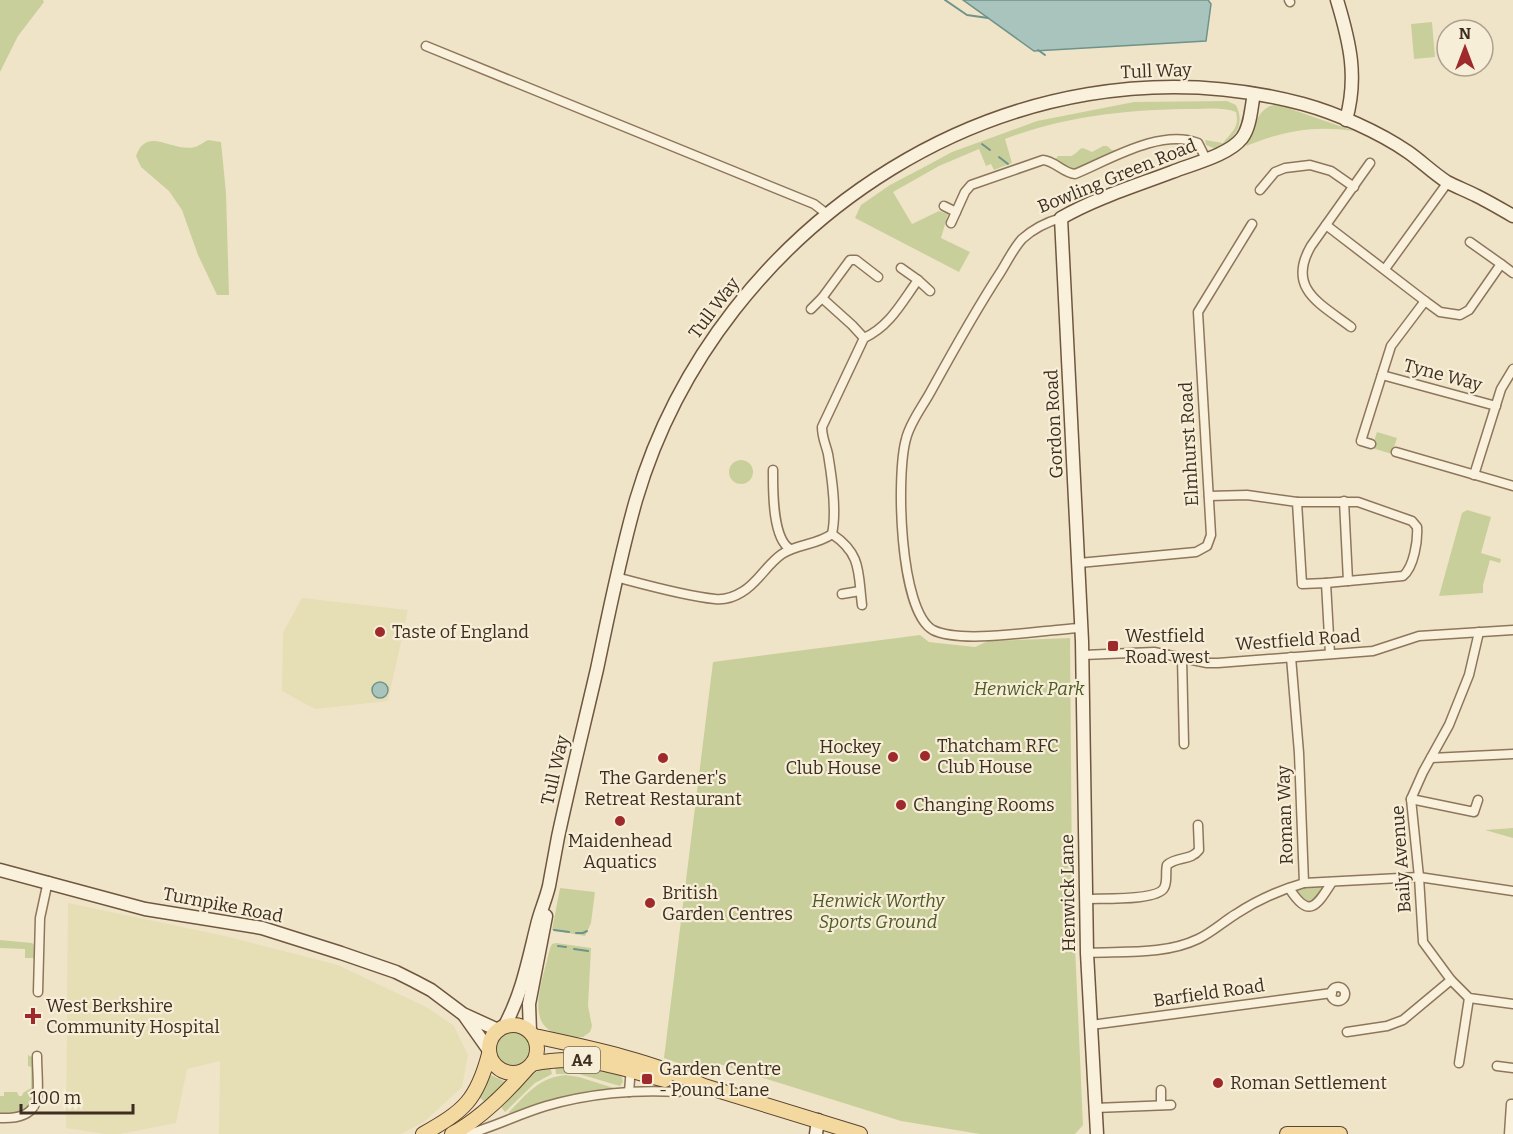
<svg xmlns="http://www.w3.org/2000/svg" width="1513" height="1134" viewBox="0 0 1513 1134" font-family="Bitter,serif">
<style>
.farmland{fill:#e6deb5}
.green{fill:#c9cf9b}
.water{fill:#a9c4bc;stroke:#6f938a;stroke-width:1.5}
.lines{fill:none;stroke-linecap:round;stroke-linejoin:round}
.stream{stroke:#6f938a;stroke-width:2}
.street-casing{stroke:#8d765c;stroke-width:11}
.secondary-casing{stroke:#6f573f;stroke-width:15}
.primary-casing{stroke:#5b4430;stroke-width:16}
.street{stroke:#faf1dc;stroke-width:8}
.secondary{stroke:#faf1dc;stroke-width:12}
.primary{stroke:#f3d9a0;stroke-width:14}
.poi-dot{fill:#9e2a2b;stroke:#f7eed8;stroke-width:2}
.labels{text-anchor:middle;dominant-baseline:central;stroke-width:4.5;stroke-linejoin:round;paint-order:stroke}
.shield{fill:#f7eed8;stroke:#756857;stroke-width:1.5}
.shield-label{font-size:16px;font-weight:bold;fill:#3d2e20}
.street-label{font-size:18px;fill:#3d2e20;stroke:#f7eed8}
.poi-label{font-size:18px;fill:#3d2e20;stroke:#f7eed8;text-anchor:start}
.park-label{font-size:18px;font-style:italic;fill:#4d5a26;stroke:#f7eed8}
</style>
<rect width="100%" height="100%" fill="#f0e4c8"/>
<!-- farmland -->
<g class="farmland">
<polygon points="302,598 408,610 388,701 315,709 282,691 283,633"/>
<polygon points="68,903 225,936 338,965 428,1008 454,1026 468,1055 462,1087 424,1122 401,1134 219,1134 220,1061 187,1069 176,1123 120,1134 105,1134 66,1128"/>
</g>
<!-- green -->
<g class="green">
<polygon points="0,0 43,0 44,2 18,36 0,72"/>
<polygon points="1432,22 1435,57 1414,59 1411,24"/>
<path d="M1227 101 1236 105C1246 126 1234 140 1216 149L1206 145 1205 140 1223 143C1231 132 1240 128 1236 112 1223 107 1208 109 1195 109 1131 109 1064 116 1005 139L1012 163 994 170 991 164 986 166 979 149 939 166 893 192 912 224 939 211 948 214 941 238 970 252 959 272 855 218 861 205 890 185 928 165 952 152 1037 121 1134 102Z"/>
<path d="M1275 105 1285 107 1354 131C1314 125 1283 131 1246 146 1252 132 1257 107 1275 105Z"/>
<path d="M208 140 221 142 226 193 229 295H217L198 255 182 210 169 191 141 167 136 156C147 125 172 153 195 147 199 146 204 142 208 140Z"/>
<path d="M1103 146H1107L1112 150H1118L1119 153 1076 171 1068 169 1055 160 1058 156H1071C1083 150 1077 144 1092 152Z"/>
<polygon points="1377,432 1397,438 1392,454 1372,448"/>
<circle cx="741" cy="472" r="12"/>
<polygon points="1467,510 1491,517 1481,553 1501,559 1500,563 1490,560 1483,585 1483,593 1439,596 1462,513"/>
<polygon points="920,635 929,642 975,647 988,641 1070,638 1072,879 1083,1125 1075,1134 980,1134 901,1121 719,1064 713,1076 664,1058 713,662"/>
<polygon points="1513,828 1513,838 1485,830"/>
<polygon points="1332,882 1309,907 1289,888"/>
<polygon points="560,888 595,892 591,923 585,936 552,930"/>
<polygon points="0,940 32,943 35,946 35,958 25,958 25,949 0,948"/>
<path d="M556 943 591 948 588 1006 592 1026 590 1032 583 1037C517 1039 541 989 550 948L552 944Z"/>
<circle cx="512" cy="1049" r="18"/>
<path d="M28 1055 34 1058C34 1075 40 1106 20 1113 14 1115 6 1115 0 1115V1096H4V1092H17L19 1096H22L23 1093 31 1088V1067L28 1066Z"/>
<polygon points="555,1064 563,1064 621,1073 623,1082 620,1086 579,1074 556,1074"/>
<polygon points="550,1066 552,1074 535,1083 505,1112 498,1103 534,1073"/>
<polygon points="491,1075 506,1082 485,1102 480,1098"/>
<path d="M565 1075 579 1077 617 1089 510 1115 509 1112C527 1094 538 1078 565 1075Z"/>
</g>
<!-- water -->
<g class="water">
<polygon points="963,0 1208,0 1211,4 1206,41 1034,51"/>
<circle cx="380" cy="690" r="8"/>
</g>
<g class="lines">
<!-- stream -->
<g class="stream">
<polyline points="945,0 967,15 988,18"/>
<polyline points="1038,50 1045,55"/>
<polyline points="982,144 990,150"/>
<polyline points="999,157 1008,164"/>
<polyline points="554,930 569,932"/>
<polyline points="576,933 583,933 587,931"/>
<polyline points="558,946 566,947"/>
<polyline points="574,949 588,951"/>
</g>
<defs>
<g id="street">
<polyline points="1289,0 1290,2"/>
<polyline points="426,46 814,204 827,214"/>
<polyline points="1260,190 1275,172 1285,168 1310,165 1331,171 1354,187"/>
<polyline points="944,206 956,212"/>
<path d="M1061 218C1047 222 1033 229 1022 239 1013 249 1007 262 1000 273 975 311 953 351 931 391 923 406 910 422 906 439 896 474 899 611 933 630 962 645 1047 629 1082 628"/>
<path d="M951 223 965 192 971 185 1043 160C1055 161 1063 173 1075 174 1109 160 1161 128 1198 143L1206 159"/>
<polyline points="1326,225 1425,301"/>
<polyline points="1470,242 1501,264"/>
<polyline points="1385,269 1448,182"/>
<polyline points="918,280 930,291"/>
<polyline points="822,298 850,260 856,260 878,277"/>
<polyline points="811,309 822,298 852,325 864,338"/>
<path d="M1351 327C1321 304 1286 289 1311 246L1370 163"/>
<polyline points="1382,375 1496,406"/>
<polyline points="1371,444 1361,441 1391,346 1425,301 1440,312 1460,315 1469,310 1501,264 1513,273"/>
<polyline points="1396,452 1513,486"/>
<path d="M773 470C773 489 772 538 790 549"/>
<polyline points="1474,475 1501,389 1513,369"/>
<polyline points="1209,496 1247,495 1297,502 1302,584 1326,583 1330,654"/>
<polyline points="1344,501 1348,581"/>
<path d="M1297 502H1358L1412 521 1417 527C1418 540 1414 567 1403 576L1326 583"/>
<path d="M832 534C862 554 858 573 862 605"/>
<polyline points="1079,563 1196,552 1207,546 1211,535 1198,312 1252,224"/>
<path d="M616 577C646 585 685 596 715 599 724 600 734 597 742 592 758 583 766 565 782 554 797 544 817 545 832 534 837 511 832 478 828 454 826 445 822 438 822 427L864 338C890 326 902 302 918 280L901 268"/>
<polyline points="842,594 860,591"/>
<polyline points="1479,632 1469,675 1449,725 1423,772 1411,799 1419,877 1423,942 1451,980 1469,998 1513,1004"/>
<polyline points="1083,655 1154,652 1207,663 1218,663 1373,651 1419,636 1513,630"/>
<polyline points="1182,658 1184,744"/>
<polyline points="1431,758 1513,754"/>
<polyline points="1411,799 1474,812 1478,800"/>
<polyline points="1304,883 1419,877 1513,891"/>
<path d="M1289 888C1309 919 1316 907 1332 882"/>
<path d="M1086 899C1101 898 1157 901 1164 888 1168 881 1165 872 1167 865 1177 856 1191 861 1199 850L1198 825"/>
<path d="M1087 953C1123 951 1165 955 1198 939 1211 933 1223 922 1236 914 1257 900 1280 890 1304 883L1299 753 1291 657"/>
<circle cx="1338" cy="994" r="7"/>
<polyline points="38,992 40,918 48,881"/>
<polyline points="1091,1025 1332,993"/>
<polyline points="1347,1032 1387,1026 1403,1020 1451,980"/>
<polyline points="1459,1063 1469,998"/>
<polyline points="1497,1066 1513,1068"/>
<polyline points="1161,1090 1161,1105"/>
<polyline points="629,1092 631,1067"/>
<polyline points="1095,1108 1171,1105"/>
<path d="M0 1118C47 1120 37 1091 37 1056"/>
<path d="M468 1134C494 1127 519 1114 546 1106 587 1094 635 1089 678 1092"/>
<polyline points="1509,1134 1511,1104 1513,1104"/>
</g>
<g id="secondary">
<path d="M1337 0C1350 43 1358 77 1346 120"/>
<polyline points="0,870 145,909 262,928 341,953 396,972 414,981 431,990 463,1014 498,1030"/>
<polyline points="464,1015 488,1049"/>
<path d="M504 1027C522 994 528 961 537 925 540 912 546 899 549 886 552 870 555 853 558 837 570 781 584 725 597 669 609 612 620 556 636 500 718 221 1014 27 1303 104 1336 113 1379 132 1408 152 1421 161 1433 173 1447 182 1457 187 1467 191 1477 196 1489 202 1501 209 1513 216"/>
<polyline points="530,1032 529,1004 546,916"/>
<polyline points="816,1134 818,1120"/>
<path d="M1097 1134 1087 953 1082 641 1061 218C1096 198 1135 186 1172 172 1192 164 1229 155 1242 138 1251 126 1251 107 1254 94"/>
</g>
<g id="primary">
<circle cx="513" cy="1049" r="24"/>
<path d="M534 1036C590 1048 653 1061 704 1086L860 1134"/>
<path d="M532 1064C585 1053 615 1067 665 1080"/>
<path d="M423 1134C464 1111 477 1100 489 1054"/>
<path d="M452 1134C480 1119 505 1094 526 1070"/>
<polyline points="1287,1134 1340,1134"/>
</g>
</defs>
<!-- street casing -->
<use href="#street" class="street-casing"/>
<!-- secondary casing -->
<use href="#secondary" class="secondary-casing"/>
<!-- primary casing -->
<use href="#primary" class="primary-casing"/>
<!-- street -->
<use href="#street" class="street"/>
<!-- secondary -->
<use href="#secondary" class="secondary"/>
<!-- primary -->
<use href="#primary" class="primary"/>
</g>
<!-- markers -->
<g class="poi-dot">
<circle cx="380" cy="632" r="6"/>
<rect x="1107" y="640" width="12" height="12" rx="3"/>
<circle cx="925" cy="756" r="6"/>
<circle cx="893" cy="757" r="6"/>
<circle cx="663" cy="758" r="6"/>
<circle cx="901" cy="805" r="6"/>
<circle cx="620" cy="821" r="6"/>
<circle cx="650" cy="903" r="6"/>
<path d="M30 1007h6v6h6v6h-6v6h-6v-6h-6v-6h6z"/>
<rect x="641" y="1073" width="12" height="12" rx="3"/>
<circle cx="1218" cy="1083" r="6"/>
</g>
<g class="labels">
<!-- shield labels -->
<rect class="shield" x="564" y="1047" width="36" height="26" rx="4.5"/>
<g class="shield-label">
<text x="582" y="1060">A4</text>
</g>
<!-- street labels -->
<g class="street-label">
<text transform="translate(1156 71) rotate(-2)">Tull Way</text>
<text transform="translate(1117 176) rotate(-22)">Bowling Green Road</text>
<text transform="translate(714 308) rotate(-53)">Tull Way</text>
<text transform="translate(1443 375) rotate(15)">Tyne Way</text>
<text transform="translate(1054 424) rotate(-93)">Gordon Road</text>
<text transform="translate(1189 444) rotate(-93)">Elmhurst Road</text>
<text transform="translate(1298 640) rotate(-4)">Westfield Road</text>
<text transform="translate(555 770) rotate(-77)">Tull Way</text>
<text transform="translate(1285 815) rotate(-92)">Roman Way</text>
<text transform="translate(1401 859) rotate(-94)">Baily Avenue</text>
<text transform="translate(1068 893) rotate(-91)">Henwick Lane</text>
<text transform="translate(223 905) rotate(11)">Turnpike Road</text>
<text transform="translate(1209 993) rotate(-8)">Barfield Road</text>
</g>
<!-- poi labels -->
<g class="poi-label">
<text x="392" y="632">Taste of England</text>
<text x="1125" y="636">Westfield<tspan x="1125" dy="21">Road west</tspan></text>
<text x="937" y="746">Thatcham RFC<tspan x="937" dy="21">Club House</tspan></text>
<text x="881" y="747" text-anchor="end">Hockey<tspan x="881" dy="21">Club House</tspan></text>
<text x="663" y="778" text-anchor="middle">The Gardener's<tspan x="663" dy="21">Retreat Restaurant</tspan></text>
<text x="913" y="805">Changing Rooms</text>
<text x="620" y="841" text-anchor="middle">Maidenhead<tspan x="620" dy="21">Aquatics</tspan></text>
<text x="662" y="893">British<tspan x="662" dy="21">Garden Centres</tspan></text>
<text x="46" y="1006">West Berkshire<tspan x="46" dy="21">Community Hospital</tspan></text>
<text x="659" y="1069">Garden Centre<tspan x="659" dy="21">- Pound Lane</tspan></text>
<text x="1230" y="1083">Roman Settlement</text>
</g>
<!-- park labels -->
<g class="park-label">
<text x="1029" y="689">Henwick Park</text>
<text x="878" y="901">Henwick Worthy<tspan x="878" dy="21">Sports Ground</tspan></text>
</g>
</g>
<!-- north arrow -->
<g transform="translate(1465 48)"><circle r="28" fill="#f7eed8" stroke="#ada18e" stroke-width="1.5"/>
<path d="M0-4.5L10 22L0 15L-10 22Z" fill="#9e2a2b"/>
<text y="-9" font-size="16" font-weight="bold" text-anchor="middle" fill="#3d2e20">N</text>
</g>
<!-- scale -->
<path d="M21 1104v9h112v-9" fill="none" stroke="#3d2e20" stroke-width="3"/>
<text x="30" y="1104" font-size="18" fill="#3d2e20" stroke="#f7eed8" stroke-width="4.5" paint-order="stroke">100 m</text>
</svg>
